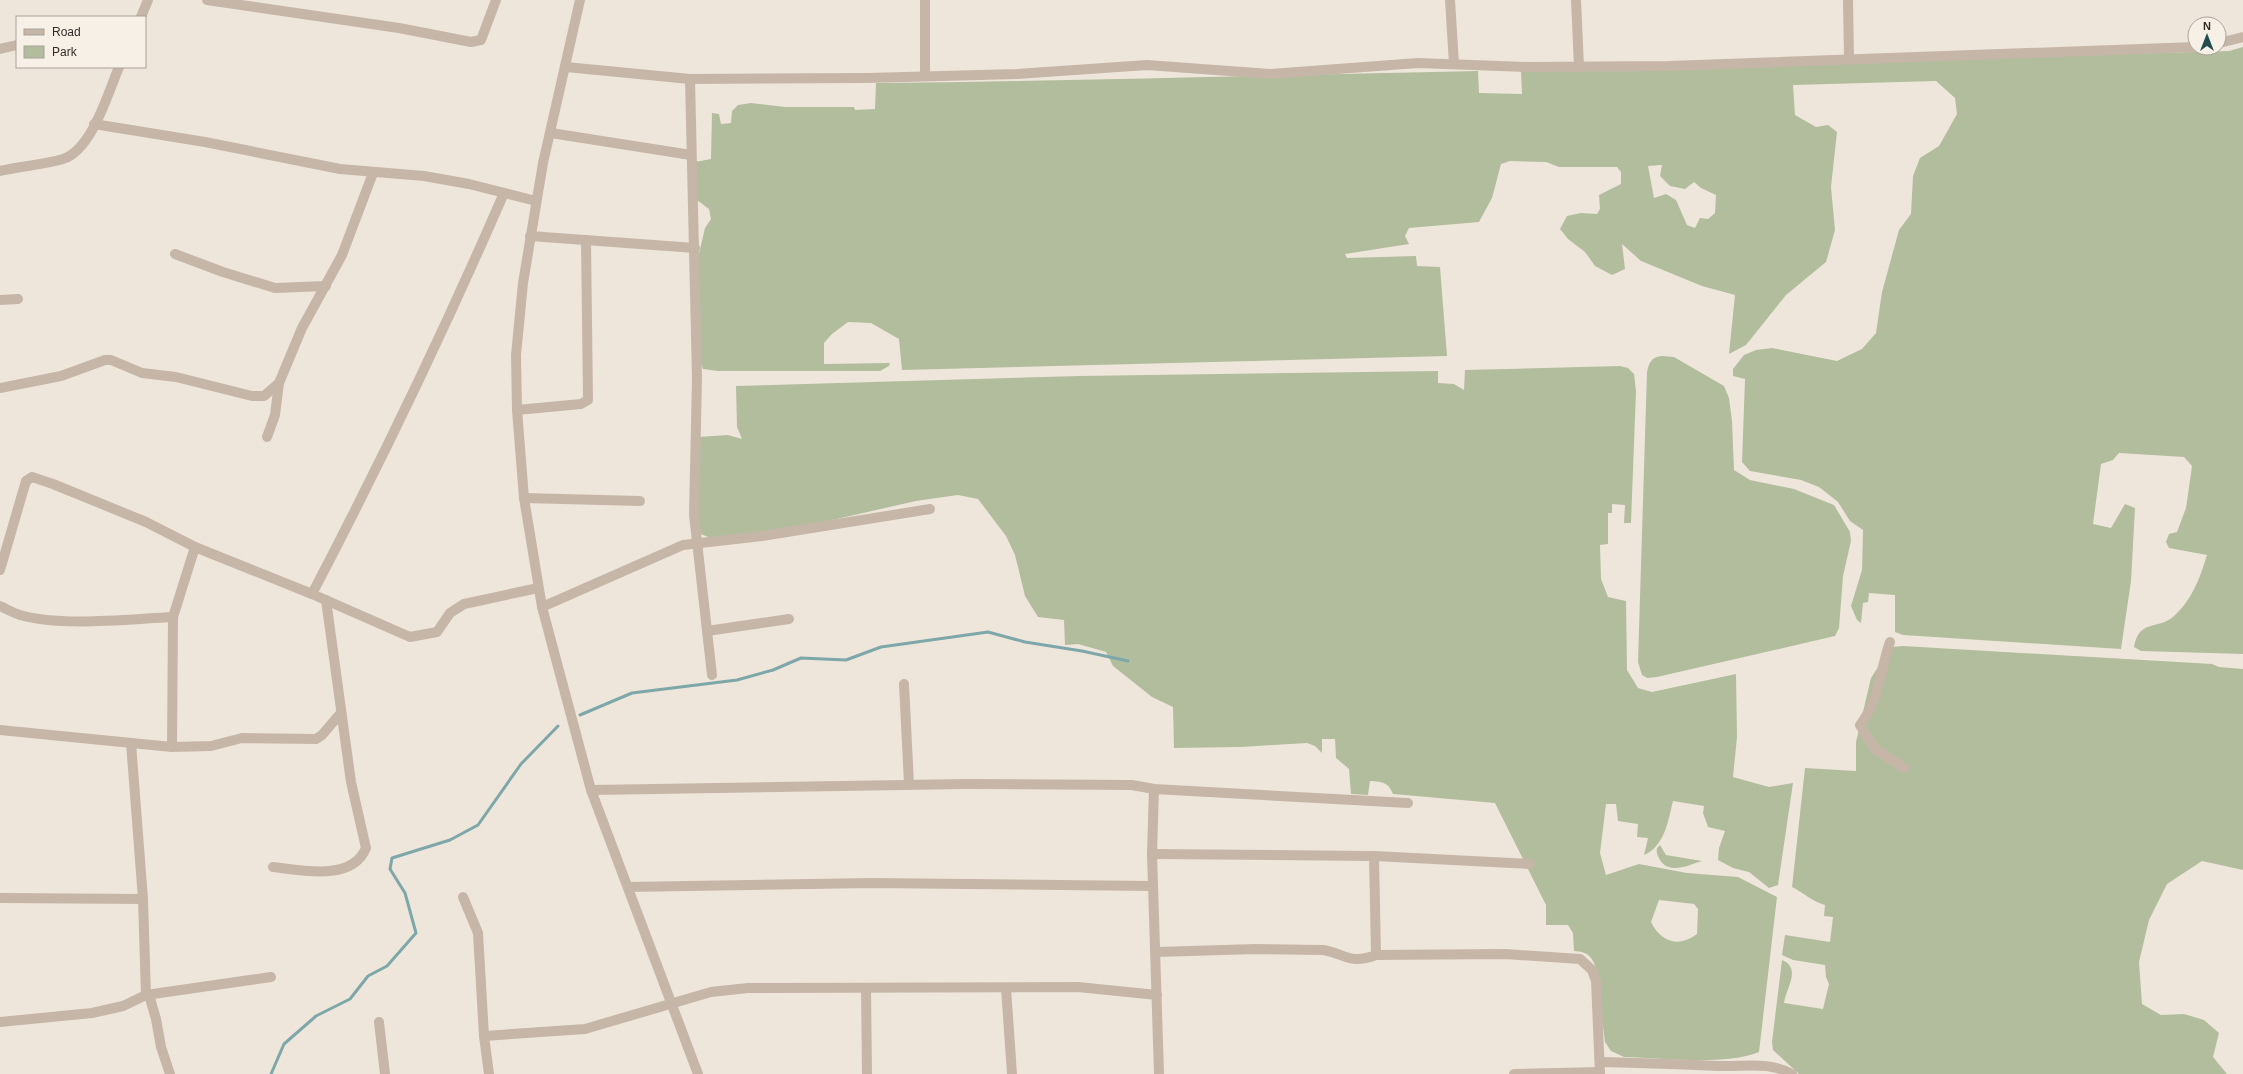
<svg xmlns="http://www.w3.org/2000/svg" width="2243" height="1074" viewBox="0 0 2243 1074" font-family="Helvetica,sans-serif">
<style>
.green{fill:#b2bd9d;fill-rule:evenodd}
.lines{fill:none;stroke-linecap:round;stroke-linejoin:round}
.stream{stroke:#7da7a9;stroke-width:3}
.minor{stroke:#c6b6a8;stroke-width:10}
</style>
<rect width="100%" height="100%" fill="#efe6db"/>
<!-- green -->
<g class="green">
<path d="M2243 47V654L2141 651 2134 647C2139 619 2157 630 2173 617 2192 600 2200 578 2207 555L2169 548 2166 542 2169 534 2177 532 2186 508 2192 466 2184 457 2119 453 2113 460 2101 464 2093 524 2111 528 2125 504 2135 508 2131 581 2121 649 1903 635 1895 632V595L1869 593 1868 602 1863 603 1861 623 1857 620 1851 606 1862 570 1863 530 1850 521 1838 502 1819 487 1801 480 1750 471 1742 462 1745 379 1733 376V369L1744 355 1756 350 1772 348 1837 361 1862 349 1876 333 1882 292 1899 230 1911 214 1913 176 1920 158 1939 146 1957 114 1955 98 1936 81 1793 85 1795 115 1816 127 1828 125 1837 132 1831 187 1835 230 1826 262 1786 295 1746 345 1729 354 1735 295 1702 286 1641 261 1622 244 1625 269 1612 275 1595 266 1585 252 1568 239 1560 229 1567 216 1581 213 1597 214 1600 209 1599 195 1621 184V172L1617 167H1559L1546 162 1510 161 1501 164 1492 198 1479 222 1409 228 1405 236 1409 244 1345 254 1347 258 1416 256 1417 266 1440 267 1447 356 902 370 899 339 871 323 848 322 832 334 824 343V364L890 363 889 366 880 371H718L703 369 698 355 697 262 705 228 711 219 709 209 697 200 695 162 711 159 712 113 719 114 721 124 731 123 732 111 738 105 751 103 785 107H854L855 110 875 109 876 83C1077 81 1277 75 1478 71L1479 93 1522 94 1521 71 2229 51ZM1662 165 1660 176 1670 186 1685 189 1694 182 1701 188 1716 195 1715 213 1708 219 1700 218 1695 228 1687 225 1676 200 1666 194 1654 198 1648 166Z"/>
<path d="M1662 356 1674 357 1724 386 1729 398 1732 421 1734 470 1750 480 1794 489 1834 505 1850 532 1851 541 1843 576 1839 628 1835 636 1657 677 1647 678 1642 675 1638 662 1647 372C1649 362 1652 357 1662 356Z"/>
<path d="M1620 366 1628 368 1634 374 1636 391 1631 523H1624L1625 505 1612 504V513H1608V544L1600 545 1601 579 1608 597 1626 601 1627 670 1638 688 1652 692 1736 674 1737 737 1733 777 1769 787 1793 783 1778 885 1769 888 1749 872 1733 868 1718 860 1719 848 1725 831 1708 827 1703 813 1704 806 1673 801C1668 821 1665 846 1644 855L1648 838 1637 837 1638 824 1618 821 1616 804H1606L1600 853 1606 875 1639 864 1687 873 1738 877 1777 897 1759 1052C1724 1066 1663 1058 1624 1057L1611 1051 1605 1042 1595 965C1590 954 1586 952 1574 951L1573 933 1568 925H1546V905L1495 803 1393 794C1388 782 1383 782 1370 781L1368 795 1351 794 1349 769 1336 758 1335 739H1322V753L1315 746 1307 743 1241 747 1174 748 1173 707 1152 697 1113 666 1106 652 1078 644 1065 645 1064 620 1038 617 1025 596 1015 555 1006 536 978 499 958 495 916 501 819 523 737 537 711 538 698 533 697 437 728 435 742 439 737 427 736 386 1079 376 1438 371V383L1454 384 1464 390 1465 370ZM1659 900 1694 904 1698 909 1697 934C1678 948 1661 942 1651 922Z"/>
<path d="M1903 646 2212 664 2219 667 2243 669V870L2202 861 2167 884 2149 920 2139 962 2142 1004 2161 1015 2184 1014 2204 1020 2219 1033 2213 1057 2227 1074H1799L1773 1050 1772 1042 1782 960C1802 968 1786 988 1784 1003L1823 1009 1829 984 1826 977 1825 965 1793 960 1782 955 1785 935 1830 942 1833 917 1824 916 1825 905C1813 902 1804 893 1792 887L1805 768 1856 771V742L1871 678 1891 647Z"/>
<path d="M1660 845 1666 855 1702 861C1689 865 1669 875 1660 860 1658 856 1656 853 1657 848Z"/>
</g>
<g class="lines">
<!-- stream -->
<g class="stream">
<polyline points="580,715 632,693 737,680 773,670 801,658 846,660 881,647 988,632 1025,642 1082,651 1128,661"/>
<polyline points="271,1074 284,1044 316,1016 350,999 368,976 387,966 416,933 405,893 390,869 392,858 450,840 478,825 521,764 558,726"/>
</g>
<!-- minor -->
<g class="minor">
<polyline points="207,0 399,28 471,42 481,40 496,0"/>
<polyline points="580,0 543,163 523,283 516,355 517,410 524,498 542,607 591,790 698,1074"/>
<polyline points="925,0 925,76"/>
<polyline points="1450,0 1454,64"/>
<polyline points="1576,0 1579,67"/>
<polyline points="1848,0 1849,59"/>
<polyline points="141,17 148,0"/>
<polyline points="2219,43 2243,37"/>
<polyline points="0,49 17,45"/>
<polyline points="566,67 690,79 867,78 1017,74 1147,65 1270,74 1418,63 1528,67 1669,66 2195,47"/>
<polyline points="690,79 697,379 694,515 712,675"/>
<polyline points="94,124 205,142 340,169 424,176 469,184 536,201"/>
<polyline points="551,133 691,155"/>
<path d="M0 171C21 166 43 165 63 159 92 150 108 93 119 67"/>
<polyline points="530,236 695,248"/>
<polyline points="175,254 223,272 275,288 326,286"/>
<polyline points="0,300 18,299"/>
<polyline points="0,388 61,376 105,360 111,360 142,373 176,377 252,396 264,396 279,383 302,328 342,255 373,173"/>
<polyline points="517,410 581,404 588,400 586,240"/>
<polyline points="267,437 275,415 279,383"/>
<polyline points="524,498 640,501"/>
<polyline points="0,570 26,481 32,477 53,484 146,522 195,547 312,594 410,637 437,632 450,613 464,604 538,588"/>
<path d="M312 594C381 462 445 329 504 193"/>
<path d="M0 606C7 609 13 613 20 615 62 627 128 619 173 617"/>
<polyline points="542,607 683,545 762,536 930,509"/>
<polyline points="707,631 789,619"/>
<path d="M1890 642C1880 670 1879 701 1860 725L1875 749 1904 768"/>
<polyline points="904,684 909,784"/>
<polyline points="0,730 172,747 211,746 242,738 316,739 322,735 340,714"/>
<polyline points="131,743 143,899 146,995"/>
<polyline points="172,747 173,617 195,547"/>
<polyline points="1154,789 1152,854 1159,1074"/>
<polyline points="591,790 966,784 1132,785 1154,789 1408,803"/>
<polyline points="1152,854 1374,856 1530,864"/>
<polyline points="1374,856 1376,955"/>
<path d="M273 867C301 870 352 882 366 848L351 782 326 600"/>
<polyline points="628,887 872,883 1153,886"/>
<polyline points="463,897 478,933 484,1036 489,1074"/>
<polyline points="0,898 143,899"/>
<path d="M1156 952 1256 949 1323 950C1346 954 1349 965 1376 955L1505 954 1580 959 1592 970 1596 981 1600 1074"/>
<polyline points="866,988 867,1074"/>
<polyline points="1006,988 1012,1074"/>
<polyline points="149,995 156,1019 161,1047 170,1074"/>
<polyline points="0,1022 92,1013 123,1006 146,995 271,977"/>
<polyline points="379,1022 385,1074"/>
<polyline points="484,1036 585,1029 711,992 748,988 1078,987 1157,995"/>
<path d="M1601 1062C1640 1063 1679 1064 1718 1066 1744 1067 1769 1061 1792 1074"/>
<polyline points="1514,1074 1600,1072"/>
</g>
</g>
<!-- legend -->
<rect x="16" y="16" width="130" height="52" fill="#f7f0e7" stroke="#a9a19b"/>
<rect x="24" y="29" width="20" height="6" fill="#c6b6a8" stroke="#a9a19b"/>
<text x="52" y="36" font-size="12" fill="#342b28">Road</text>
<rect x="24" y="46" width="20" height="12" fill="#b2bd9d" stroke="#a9a19b"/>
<text x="52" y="56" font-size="12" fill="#342b28">Park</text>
<!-- north arrow -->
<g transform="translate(2207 36)"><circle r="19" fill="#f7f0e7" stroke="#a9a19b"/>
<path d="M0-3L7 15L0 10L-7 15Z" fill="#214d51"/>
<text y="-6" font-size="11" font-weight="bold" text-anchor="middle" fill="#342b28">N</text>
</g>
</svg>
